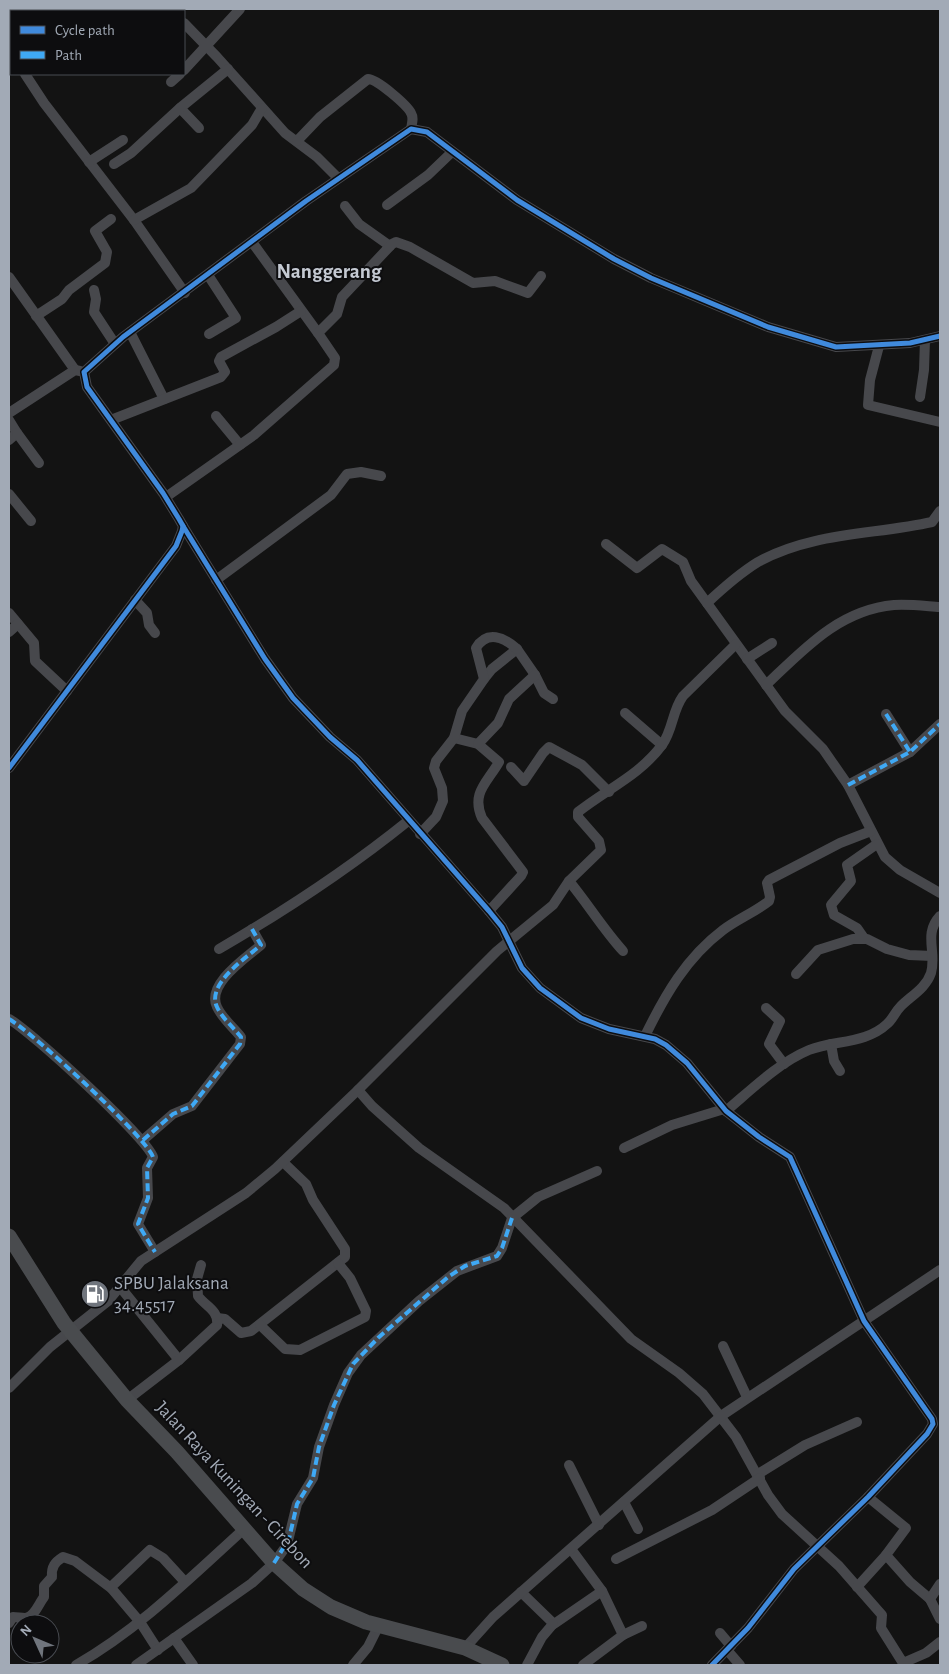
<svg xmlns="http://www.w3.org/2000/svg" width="949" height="1674" viewBox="0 0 949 1674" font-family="'Alegreya Sans',sans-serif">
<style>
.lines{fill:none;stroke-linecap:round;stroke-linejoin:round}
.minor{stroke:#47484c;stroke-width:10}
.highway{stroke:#494b4e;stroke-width:15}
.quiet{stroke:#3fa9f5;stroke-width:4;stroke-dasharray:8 4;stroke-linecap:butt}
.cycleway-casing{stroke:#0d0d0f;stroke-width:8}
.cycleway{stroke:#408adc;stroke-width:5}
.labels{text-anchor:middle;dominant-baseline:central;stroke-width:4;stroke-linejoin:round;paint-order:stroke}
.poi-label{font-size:19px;fill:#a2aab6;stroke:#0d0d0f;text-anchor:start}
.street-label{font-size:19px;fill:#a2aab6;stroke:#0d0d0f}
.quarter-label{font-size:21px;font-weight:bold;fill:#c4c9d2;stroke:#0d0d0f}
</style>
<rect width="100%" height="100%" fill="#131313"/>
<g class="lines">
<!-- minor -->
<g class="minor">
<polyline points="166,9 169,11"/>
<polyline points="184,23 217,57 285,133 317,157 338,178"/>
<polyline points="9,46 11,50"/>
<polyline points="184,70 240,9"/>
<polyline points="25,74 44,103 134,220 185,293"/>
<polyline points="171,82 180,74"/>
<polyline points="180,108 199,128"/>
<path d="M297 141 320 117 368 79C377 79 407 105 411 113 414 118 412 123 411 129"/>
<polyline points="89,162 123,140"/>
<polyline points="114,164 131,153 180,108 228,69"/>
<polyline points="387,205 428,175 452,152"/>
<polyline points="345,206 359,224 390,246"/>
<polyline points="134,220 191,188 252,125 262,108"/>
<polyline points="252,242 318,333"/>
<polyline points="208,275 236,318 209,334"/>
<polyline points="9,277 75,370"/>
<polyline points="94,290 96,299 94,312 115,344"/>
<polyline points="36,316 62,299 69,290 105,263 107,252 95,231 111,219"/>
<polyline points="130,332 164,399"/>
<polyline points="879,346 870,380 868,405 940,422"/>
<polyline points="920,397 924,370 925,340"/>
<polyline points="9,413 75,370 80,371"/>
<polyline points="216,416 240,445"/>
<polyline points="9,420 17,433 9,440"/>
<polyline points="111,420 221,377 225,372 219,361 221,357 276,327 301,311"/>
<polyline points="17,433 39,463"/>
<polyline points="9,494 31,521"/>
<polyline points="166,497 254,435 334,365 335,358 318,333 337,314 342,297 392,244 396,242 410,247 473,283 495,281 528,293 541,276"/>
<polyline points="183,526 265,659 293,698 330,737 357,760 489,911 502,927 522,968 540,988 581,1018 609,1029 655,1039 666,1045 687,1063 726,1111 759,1137 790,1157 864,1321 932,1419 933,1424 927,1434 868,1497 794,1569 748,1628 712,1665"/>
<polyline points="606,544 637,568 662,549 683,562 691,581 785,711 823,749 832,762 848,785 885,857 900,870 940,893"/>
<polyline points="216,580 331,495 347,474 361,472 381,476"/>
<polyline points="135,600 147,613 149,625 155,633"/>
<path d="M707 603C723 588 740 573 758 562 812 532 874 535 932 522L940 511"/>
<polyline points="9,613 34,643 35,661 67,691"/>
<polyline points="9,632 18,624"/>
<polyline points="747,659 772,643"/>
<polyline points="484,679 492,669 517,649 535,675 544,693 553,699"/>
<path d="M766 685C804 649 839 610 894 605 909 604 925 606 940 607"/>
<polyline points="625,713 662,745"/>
<polyline points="886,714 910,752"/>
<path d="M454 738 478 744 499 762C487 783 471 793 482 818L523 872 521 876 489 911"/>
<polyline points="478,744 498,723 509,699 535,675"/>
<polyline points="511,767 524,781 543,753 549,747 582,765 609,792"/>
<polyline points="9,768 176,546 182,531 183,526 179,519 163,493 87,387 84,372 123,337 306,201 411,129 427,132 517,200 614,259 651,278 768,327 836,347 910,343 940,336"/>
<polyline points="848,785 910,752 940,724"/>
<path d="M420 834 436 817 443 801 442 788 434 768 436 761 454 738 462 711 484 679 476 648C487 630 504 637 517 649"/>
<path d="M569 881C588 904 603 929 623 951"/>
<polyline points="864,938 857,928 834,915 831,905 851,881 847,865 877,844"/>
<path d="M219 949C288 909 346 871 408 821"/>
<polyline points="796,974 818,950 853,939 867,939 887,949 909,955 932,956"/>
<polyline points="766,1008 780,1021 769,1044 784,1064"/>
<path d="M9 1019C31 1031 147 1138 153 1157L147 1168 148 1198 138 1224 155 1252"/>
<path d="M645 1036C665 995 686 958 723 930 738 919 755 912 769 901L770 897 767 883 769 880 840 843 871 831"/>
<polyline points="831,1044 834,1061 840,1071"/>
<polyline points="358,1090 372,1106 419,1148 504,1208 631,1339 679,1373 703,1394 736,1437 768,1495 782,1514 839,1566 882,1615 881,1628 903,1663 926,1653 940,1642"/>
<path d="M726 1111C751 1090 778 1063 809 1050 834 1040 866 1044 887 1024 893 1019 895 1012 901 1006 911 996 926 988 931 973 937 952 923 934 940 916"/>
<path d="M143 1140 173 1114 192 1106 240 1044 241 1037C233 1027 222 1018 217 1007 206 984 246 958 261 945L252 929"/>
<polyline points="624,1148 672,1125 724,1109"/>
<polyline points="121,1288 179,1360"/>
<polyline points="217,1318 225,1319 241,1333 251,1331 345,1257 345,1249 313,1200 306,1184 283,1162"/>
<polyline points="260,1325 285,1349 300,1350 365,1317 366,1311 350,1278 338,1263"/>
<polyline points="723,1346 747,1397"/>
<path d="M9 1388 50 1347 108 1301 141 1261 246 1193 275 1169 358 1090 497 951 553 905 569 881 601 850 599 841 578 817V812C607 789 640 775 662 745 673 730 672 711 683 696L736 644"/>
<path d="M127 1400 179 1360 217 1325C219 1310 205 1306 198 1296L197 1279 201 1265"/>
<polyline points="569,1465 599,1525"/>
<polyline points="758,1474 805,1445 857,1422"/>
<polyline points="868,1497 906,1528 886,1555 910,1582 930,1599"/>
<polyline points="624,1502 638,1529"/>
<polyline points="571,1549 602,1591 623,1635"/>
<polyline points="616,1559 712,1510 760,1478"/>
<polyline points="940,1584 930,1599 940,1619"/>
<polyline points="857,1587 886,1555"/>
<polyline points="521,1592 554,1624 602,1591"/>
<path d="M9 1623 13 1617C17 1617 21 1618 25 1618 34 1618 39 1603 44 1597V1586L52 1577C51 1567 55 1562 63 1557L75 1561 111 1588"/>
<polyline points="720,1633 731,1646"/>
<polyline points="174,1638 193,1665"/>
<polyline points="465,1648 493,1617 721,1416 940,1270"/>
<polyline points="158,1650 140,1622 112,1589 112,1586 150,1550 163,1558 185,1582"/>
<polyline points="727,1650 740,1665"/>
<path d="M76 1665C139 1629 190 1578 244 1529"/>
<polyline points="136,1665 252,1583 274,1563 287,1545 297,1504 313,1478 319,1447 334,1405 348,1373 361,1355 419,1301 457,1271 497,1256 502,1248 512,1218 538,1197 597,1171"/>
<polyline points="353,1665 368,1647 379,1625"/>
<polyline points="527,1665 542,1637 553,1624"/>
<polyline points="583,1665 623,1635 642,1626"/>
</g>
<!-- highway -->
<polyline class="highway" points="9,1236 64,1323 127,1400 177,1452 274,1563 303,1589 331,1607 366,1622 465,1648 502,1665"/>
<!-- quiet -->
<g class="quiet">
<polyline points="886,714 910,752"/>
<polyline points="848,785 910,752 940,724"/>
<path d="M9 1019C31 1031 147 1138 153 1157L147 1168 148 1198 138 1224 155 1252"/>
<path d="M143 1140 173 1114 192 1106 240 1044 241 1037C233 1027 222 1018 217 1007 206 984 246 958 261 945L252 929"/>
<polyline points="274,1563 289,1539 297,1504 313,1478 319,1447 334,1405 353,1364 378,1338 448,1277 465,1266 497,1256 502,1248 512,1218"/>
</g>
<defs>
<g id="cycleway">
<polyline points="183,526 265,659 293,698 330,737 357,760 489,911 502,927 522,968 540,988 581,1018 609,1029 655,1039 666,1045 687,1063 726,1111 759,1137 790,1157 864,1321 932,1419 933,1424 927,1434 868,1497 794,1569 748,1628 712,1665"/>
<polyline points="9,768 176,546 182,531 183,526 179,519 163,493 87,387 84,372 123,337 306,201 411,129 427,132 517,200 614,259 651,278 768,327 836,347 910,343 940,336"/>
</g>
</defs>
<!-- cycleway casing -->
<use href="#cycleway" class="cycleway-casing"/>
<!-- cycleway -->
<use href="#cycleway" class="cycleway"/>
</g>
<!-- icons -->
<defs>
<symbol id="fuel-disc" viewBox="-11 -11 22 22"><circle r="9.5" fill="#70757d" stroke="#0d0d0f"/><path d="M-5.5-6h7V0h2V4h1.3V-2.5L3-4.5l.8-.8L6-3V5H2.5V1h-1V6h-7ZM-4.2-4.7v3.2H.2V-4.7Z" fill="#fff"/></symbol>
</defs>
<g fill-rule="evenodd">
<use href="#fuel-disc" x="79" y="1278" width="32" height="32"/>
</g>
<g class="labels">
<!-- poi labels -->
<g class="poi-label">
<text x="114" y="1283">SPBU Jalaksana<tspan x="114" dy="22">34.45517</tspan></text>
</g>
<!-- street labels -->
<g class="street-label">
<text transform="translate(234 1485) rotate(47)">Jalan Raya Kuningan - Cirebon</text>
</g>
<!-- quarter labels -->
<g class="quarter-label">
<text x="329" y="271">Nanggerang</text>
</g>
</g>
<!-- border -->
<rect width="949" height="1674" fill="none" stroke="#a2aab6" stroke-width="20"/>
<!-- legend -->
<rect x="10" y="10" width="175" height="65" fill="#0d0d0f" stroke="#494c52"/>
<rect x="20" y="26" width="25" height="8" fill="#408adc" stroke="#494c52"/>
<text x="55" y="35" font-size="15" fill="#a2aab6">Cycle path</text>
<rect x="20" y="51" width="25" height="8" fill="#3fa9f5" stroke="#494c52"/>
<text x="55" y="60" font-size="15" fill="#a2aab6">Path</text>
<!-- north arrow -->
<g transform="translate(35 1639) rotate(314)"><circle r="24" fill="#0d0d0f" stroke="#494c52"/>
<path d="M0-4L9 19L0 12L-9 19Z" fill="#70757d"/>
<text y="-8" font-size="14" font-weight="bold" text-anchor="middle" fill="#a2aab6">N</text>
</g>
</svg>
